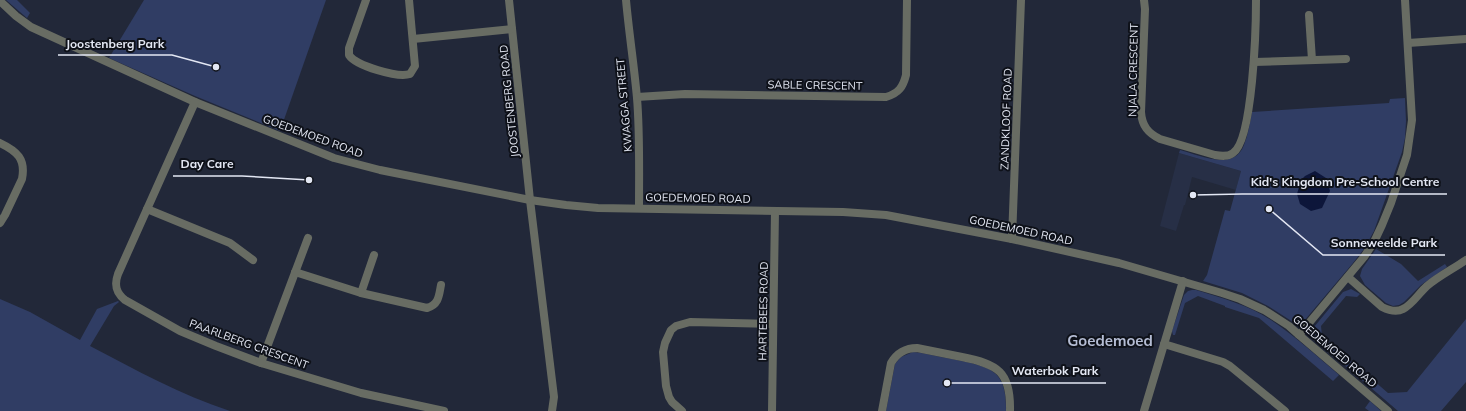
<svg xmlns="http://www.w3.org/2000/svg" width="1466" height="411" viewBox="0 0 1466 411" font-family="Mulish,sans-serif">
<style>
.built{fill:#272f46}
.green{fill:#303d64}
.water{fill:#0d163a}
.lines{fill:none;stroke-linecap:round;stroke-linejoin:round}
.street{stroke:#686c63;stroke-width:8}
.labels{text-anchor:middle;dominant-baseline:central;stroke-width:4;stroke-linejoin:round;paint-order:stroke}
.street-label{font-size:11px;fill:#e3e7f3;stroke:#0e1119}
.district-label{font-size:15px;font-weight:bold;fill:#b5bdd4;stroke:#0e1119}
.leader{fill:none;stroke:#e3e7f3;stroke-width:1.5}
.callout-dot{fill:#e3e7f3;stroke:#0e1119;stroke-width:1.5}
.callout-label{font-size:12px;text-anchor:middle;font-weight:bold;fill:#e3e7f3;stroke:#0e1119;stroke-width:4;stroke-linejoin:round;paint-order:stroke}
</style>
<rect width="100%" height="100%" fill="#222839"/>
<!-- built -->
<polygon class="built" points="1179,153 1241,171 1236,190 1192,177 1185,205 1184,205 1176,231 1160,226"/>
<!-- green -->
<g class="green">
<polygon points="6,0 17,0 30,13 27,18"/>
<polygon points="144,0 326,0 280,131 195,96 109,58"/>
<path d="M1405 98 1406 121 1405 138 1402 152 1374 231 1364 249 1353 263 1304 321 1298 323 1293 322 1268 306 1242 293 1203 281 1207 275 1225 210 1230 211 1241 171 1179 153 1180 150C1199 155 1234 172 1244 145 1248 135 1250 123 1252 112L1389 103 1390 99Z"/>
<polygon points="1376,249 1401,264 1418,281 1445,264 1447,267 1421,285 1404,302 1399,305 1393,306 1386,303 1365,285 1360,276 1362,269"/>
<polygon points="1351,289 1360,294 1357,297 1346,296 1321,326 1322,336 1388,393 1407,392 1466,319 1466,382 1441,411 1398,411 1314,339 1313,333 1314,327 1343,292"/>
<path d="M1192 290H1196C1222 298 1248 305 1271 320 1295 336 1317 356 1339 375L1333 381 1259 318 1225 307V306L1198 296 1185 303 1175 335H1173L1172 331 1184 295 1188 291Z"/>
<path d="M0 299 30 312 80 340 97 309 118 301 119 302 114 306 90 346C136 370 181 395 230 411H0Z"/>
<path d="M913 352C926 353 939 357 952 359 989 367 1007 368 1006 411H886L895 364 901 357Z"/>
<polygon points="1370,401 1381,411 1369,411 1365,408"/>
</g>
<!-- water -->
<polygon class="water" points="1315,171 1326,178 1330,191 1322,208 1311,211 1300,204 1297,194 1301,180 1305,176"/>
<g class="lines">
<!-- street -->
<g class="street">
<path d="M366 0 349 48V55C356 66 398 78 410 74L415 66 409 0"/>
<polyline points="509,0 530,200 554,397 552,411"/>
<path d="M626 0C629 33 634 65 637 98 640 134 639 171 639 208"/>
<path d="M1144 0 1145 9 1141 112C1142 126 1148 133 1160 139L1215 155C1221 156 1228 157 1233 153 1253 140 1256 26 1256 0"/>
<polyline points="0,1 16,16 31,27 195,102 334,158 380,170 530,200 566,205 598,208 843,212 886,215 1012,239 1119,263 1222,293 1240,299 1264,310 1289,326 1299,335 1388,411"/>
<polyline points="1309,15 1312,60"/>
<polyline points="413,39 512,29"/>
<polyline points="1408,43 1466,39"/>
<polyline points="1254,62 1346,59"/>
<path d="M637 97 685 94 886 97C899 93 903 87 906 75L907 0"/>
<path d="M195 102 118 274C114 285 116 293 125 300L180 331 216 346 261 363 361 393 444 411"/>
<path d="M0 143C17 151 26 159 22 179L5 215 0 223"/>
<polyline points="147,209 230,243 253,260"/>
<polyline points="1012,239 1021,0"/>
<path d="M295 272 361 293 427 308C439 305 439 295 441 285"/>
<path d="M1348 277 1382 307C1388 310 1396 313 1403 309 1412 305 1419 293 1427 286 1439 276 1453 269 1466 260"/>
<polyline points="361,293 374,255"/>
<polyline points="1299,335 1364,257 1374,242 1382,225 1391,203 1407,155 1412,120 1405,0"/>
<polyline points="1164,344 1223,362 1230,366 1285,411"/>
<polyline points="261,363 308,238"/>
<polyline points="682,411 672,402 669,397 666,386 663,352 665,343 671,330 676,326 690,322 773,324"/>
<polyline points="772,411 775,211"/>
<path d="M882 411 891 363C897 353 905 348 917 348 932 351 947 354 962 357 998 364 1011 372 1010 411"/>
<polyline points="1144,411 1183,281"/>
</g>
</g>
<g class="labels">
<!-- street labels -->
<g class="street-label">
<text transform="translate(1133 70) rotate(-89)">NJALA CRESCENT</text>
<text transform="translate(815 85) rotate(1)">SABLE CRESCENT</text>
<text transform="translate(509 101) rotate(-96)">JOOSTENBERG ROAD</text>
<text transform="translate(624 105) rotate(-95)">KWAGGA STREET</text>
<text transform="translate(1006 119) rotate(-88)">ZANDKLOOF ROAD</text>
<text transform="translate(313 136) rotate(20)">GOEDEMOED ROAD</text>
<text transform="translate(698 198) rotate(1)">GOEDEMOED ROAD</text>
<text transform="translate(1021 230) rotate(12)">GOEDEMOED ROAD</text>
<text transform="translate(763 311) rotate(-89)">HARTEBEES ROAD</text>
<text transform="translate(249 344) rotate(20)">PAARLBERG CRESCENT</text>
<text transform="translate(1335 351) rotate(40)">GOEDEMOED ROAD</text>
</g>
<!-- district labels -->
<g class="district-label">
<text x="1110" y="340">Goedemoed</text>
</g>
</g>
<!-- callouts -->
<path class="leader" d="M216 67L172 55H58M309 180L242 176H173M1193 195L1242 194H1447M1269 209L1323 255H1445M947 383L1003 383H1106"/>
<g class="callout-dot">
<circle cx="216" cy="67" r="4"/>
<circle cx="309" cy="180" r="4"/>
<circle cx="1193" cy="195" r="4"/>
<circle cx="1269" cy="209" r="4"/>
<circle cx="947" cy="383" r="4"/>
</g>
<g class="callout-label">
<text x="115" y="48">Joostenberg Park</text>
<text x="207" y="168">Day Care</text>
<text x="1345" y="186">Kid's Kingdom Pre-School Centre</text>
<text x="1384" y="247">Sonneweelde Park</text>
<text x="1055" y="375">Waterbok Park</text>
</g>
</svg>
